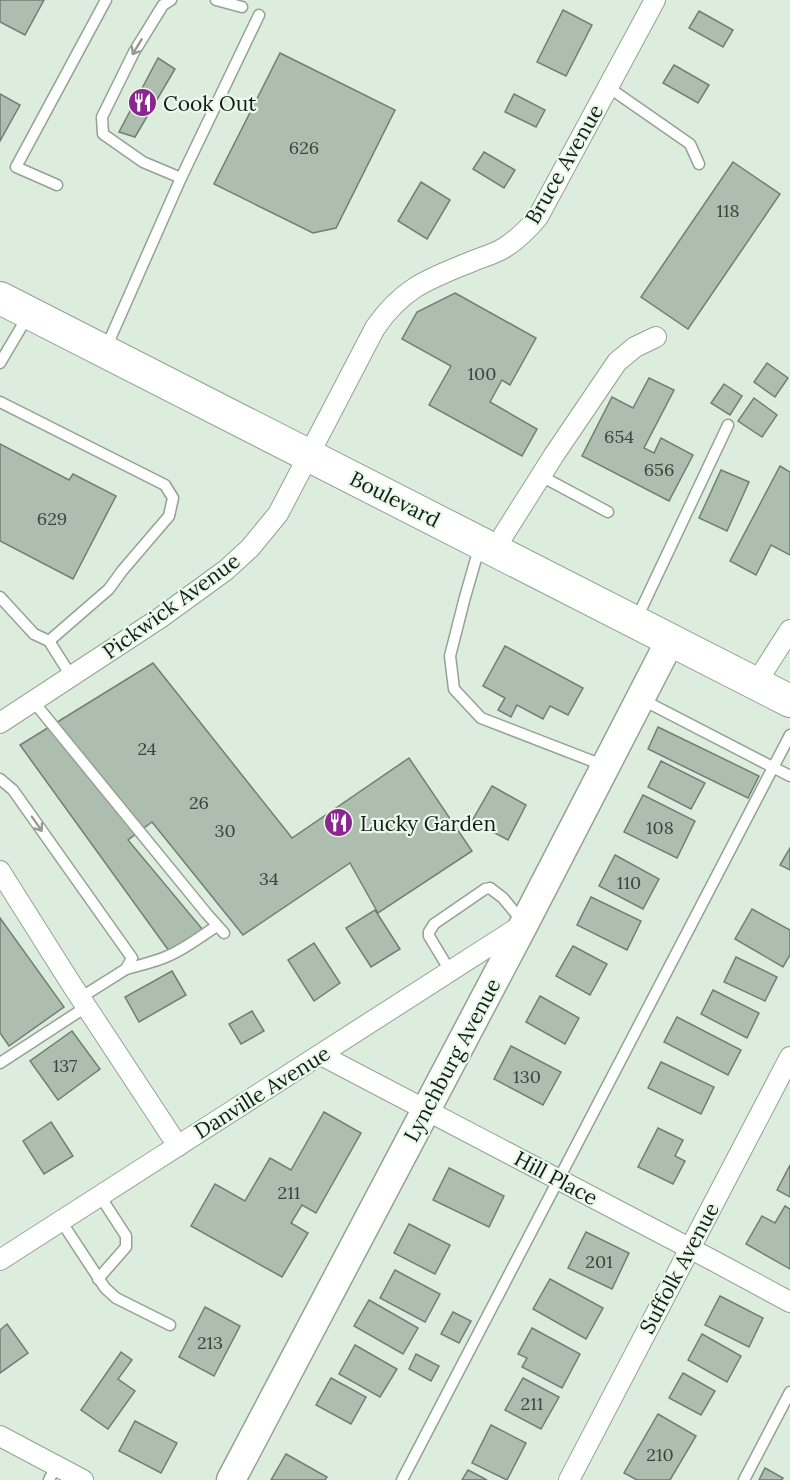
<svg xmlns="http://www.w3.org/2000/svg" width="790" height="1480" viewBox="0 0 790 1480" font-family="Lora,serif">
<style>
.building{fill:#adbdae;stroke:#707f71;stroke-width:1.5}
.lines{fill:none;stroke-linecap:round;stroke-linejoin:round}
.lane-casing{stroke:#92a293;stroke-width:13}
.street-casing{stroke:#92a293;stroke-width:22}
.secondary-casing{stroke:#92a293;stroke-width:31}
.primary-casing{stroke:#92a293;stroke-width:34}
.lane{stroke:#fff;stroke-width:10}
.street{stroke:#fff;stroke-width:20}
.secondary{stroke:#fff;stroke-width:28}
.primary{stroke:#fff;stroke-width:32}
.oneway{stroke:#979997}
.labels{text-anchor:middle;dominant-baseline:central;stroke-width:4.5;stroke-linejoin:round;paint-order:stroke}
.number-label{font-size:18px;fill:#3c443d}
.poi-label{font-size:21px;fill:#171c17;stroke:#eafaea;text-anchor:start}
.street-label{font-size:21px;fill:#171c17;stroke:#eafaea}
</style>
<rect width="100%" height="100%" fill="#ddeddd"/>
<!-- building -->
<g class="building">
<polygon points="0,0 44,0 25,35 0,22"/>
<polygon points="563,10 592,25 566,76 537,62"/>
<polygon points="699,11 733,30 723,47 689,28"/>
<polygon points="280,53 395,110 336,228 313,233 214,184"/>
<polygon points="158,58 175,69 135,137 119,132"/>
<polygon points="674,65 709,85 698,103 663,83"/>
<polygon points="0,94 20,105 0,141"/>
<polygon points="514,94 545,110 536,127 505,112"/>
<polygon points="484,152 515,170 504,188 473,169"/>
<polygon points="733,162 780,194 688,329 641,297"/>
<polygon points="421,182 450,200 427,239 398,221"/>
<polygon points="455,293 536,338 510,385 502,380 490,402 537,429 522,456 429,405 451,366 402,339 417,312"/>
<polygon points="767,363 788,378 775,397 754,382"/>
<polygon points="649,378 674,390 644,448 654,453 661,438 693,455 669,501 582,456 612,397 633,408"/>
<polygon points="724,384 742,396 730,415 711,403"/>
<polygon points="754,398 777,415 762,437 738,421"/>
<polygon points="0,444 69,480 73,474 116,496 73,579 0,541"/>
<polygon points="780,466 790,472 790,555 771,545 756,575 730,561"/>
<polygon points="721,470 749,482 727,531 699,518"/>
<polygon points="505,646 583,688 568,715 550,706 543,719 517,705 511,717 498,710 505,698 483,686"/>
<polygon points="153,663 292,838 409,758 472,851 378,913 350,863 243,935 152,822 128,840 203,930 169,951 20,745"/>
<polygon points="658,727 759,776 748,798 648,749"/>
<polygon points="661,761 705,783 691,809 648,787"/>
<polygon points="492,786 526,805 508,840 472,821"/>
<polygon points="643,795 695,821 677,858 624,832"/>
<polygon points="790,848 790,870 780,865"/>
<polygon points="615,855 659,879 643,909 599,886"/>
<polygon points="591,897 641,921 627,950 577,925"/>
<polygon points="752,909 790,930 790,955 783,967 735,939"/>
<polygon points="375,910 400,949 371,967 346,928"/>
<polygon points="0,918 64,1007 9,1046 0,1033"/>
<polygon points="314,943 340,983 314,1001 288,960"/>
<polygon points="573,946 607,964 590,995 556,976"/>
<polygon points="736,957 777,977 765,1001 724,982"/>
<polygon points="172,971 186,995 139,1022 125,997"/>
<polygon points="713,990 759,1013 747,1038 701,1014"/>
<polygon points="540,996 579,1018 565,1044 526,1022"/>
<polygon points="252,1011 264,1031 241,1044 229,1024"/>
<polygon points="677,1017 741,1050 728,1075 664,1042"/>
<polygon points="72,1031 100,1069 58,1100 30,1061"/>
<polygon points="511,1046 561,1072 543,1105 494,1079"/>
<polygon points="661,1062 714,1087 701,1114 648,1088"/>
<polygon points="324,1112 361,1133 316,1213 302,1205 291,1223 308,1233 282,1277 191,1226 215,1184 245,1201 270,1158 291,1170"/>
<polygon points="51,1122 73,1156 44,1174 23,1141"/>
<polygon points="658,1128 683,1140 675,1156 685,1161 673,1184 638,1167"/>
<polygon points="790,1165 790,1197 777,1190"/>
<polygon points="449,1168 504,1196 489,1227 433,1200"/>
<polygon points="785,1206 790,1209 790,1269 746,1244 762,1216 775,1223"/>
<polygon points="409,1224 450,1245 435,1274 394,1253"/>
<polygon points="586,1232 629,1253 612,1289 568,1268"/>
<polygon points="395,1270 440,1294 425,1322 380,1298"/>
<polygon points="550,1279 603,1308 586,1339 533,1309"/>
<polygon points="720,1296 763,1318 749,1347 705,1325"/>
<polygon points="369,1300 418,1328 403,1354 354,1326"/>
<polygon points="205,1307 240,1326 214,1376 179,1357"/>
<polygon points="453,1312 471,1321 459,1343 441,1334"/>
<polygon points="7,1324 28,1353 0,1373 0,1330"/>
<polygon points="532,1328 580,1354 562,1388 522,1367 527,1358 518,1354"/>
<polygon points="702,1334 741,1356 727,1382 688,1360"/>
<polygon points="355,1345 397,1369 380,1397 339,1374"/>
<polygon points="121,1352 132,1360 118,1379 135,1391 108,1429 81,1410"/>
<polygon points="416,1354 439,1366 431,1381 409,1369"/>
<polygon points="683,1373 715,1391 701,1415 669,1398"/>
<polygon points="331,1378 366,1397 351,1424 316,1405"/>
<polygon points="523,1378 559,1397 541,1429 505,1410"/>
<polygon points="658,1414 696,1436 670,1480 637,1480 624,1473"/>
<polygon points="135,1421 177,1443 161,1473 119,1451"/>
<polygon points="491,1425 526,1443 507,1480 472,1463"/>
<polygon points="286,1454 327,1477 325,1480 271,1480"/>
<polygon points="765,1468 783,1478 782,1480 759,1480"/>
<polygon points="468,1470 487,1480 462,1480"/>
</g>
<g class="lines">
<defs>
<g id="lane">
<polyline points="171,0 163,5 134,52 102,117 103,134 143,162 181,178"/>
<polyline points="216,0 242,7"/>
<polyline points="608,87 690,144 699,164"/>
<polyline points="57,185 16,167 106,0"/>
<polyline points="106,348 181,178 259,15"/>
<polyline points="0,363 29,314"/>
<polyline points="0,402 165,485 173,498 169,516 122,571 109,589 49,641"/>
<polyline points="541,476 608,512"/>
<polyline points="480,545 465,597 450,656 454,689 481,718 605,766"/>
<polyline points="0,597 34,634 49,641 71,676"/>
<polyline points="637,618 728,425"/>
<polyline points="641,699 790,776"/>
<polyline points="33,701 207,914 224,933"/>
<polyline points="0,779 13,790 132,958 126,969 80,998"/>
<path d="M126 969C140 965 155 962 168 956 185 949 201 936 217 926"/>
<polyline points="450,971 429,936 429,932 434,924 485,889 490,888 503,898 522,921"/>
<polyline points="0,1063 86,1007"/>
<polyline points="61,1221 105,1288 116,1298 170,1325"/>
<polyline points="98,1279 126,1247 126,1236 100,1196"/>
<polyline points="49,1480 56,1466"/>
<polyline points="402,1480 790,735"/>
<polyline points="744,1480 790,1392"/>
</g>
<g id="street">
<polyline points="494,550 554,455 617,362 635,347 656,337"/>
<polyline points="756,683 790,630"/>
<path d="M0 723 160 618 226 570 250 548 278 514 375 328C403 287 429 279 473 261 483 257 494 254 504 248 517 240 528 229 538 217L655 0"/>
<polyline points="0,871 70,982 178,1146"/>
<polyline points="321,1055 714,1261 790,1302"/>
<polyline points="0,1260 522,925"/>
<polyline points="0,1436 83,1480"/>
<polyline points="569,1480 790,1057"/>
</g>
<polyline id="secondary" points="231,1480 524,924 671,639"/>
<polyline id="primary" points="0,298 790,701"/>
</defs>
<!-- lane casing -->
<use href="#lane" class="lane-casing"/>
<!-- street casing -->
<use href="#street" class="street-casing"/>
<!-- secondary casing -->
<use href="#secondary" class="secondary-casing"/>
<!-- primary casing -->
<use href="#primary" class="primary-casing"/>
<!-- lane -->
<use href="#lane" class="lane"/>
<!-- street -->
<use href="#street" class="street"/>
<!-- secondary -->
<use href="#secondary" class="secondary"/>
<!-- primary -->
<use href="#primary" class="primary"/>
</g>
<!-- one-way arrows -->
<defs><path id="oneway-shaft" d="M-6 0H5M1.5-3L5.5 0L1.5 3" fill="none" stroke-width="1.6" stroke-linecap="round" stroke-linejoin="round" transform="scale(1.5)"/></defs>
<g class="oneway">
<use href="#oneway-shaft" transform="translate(137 47) rotate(121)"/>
<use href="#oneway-shaft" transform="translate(37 824) rotate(55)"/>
</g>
<!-- icons -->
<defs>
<symbol id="restaurant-disc" viewBox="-11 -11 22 22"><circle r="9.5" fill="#8a278f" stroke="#eafaea"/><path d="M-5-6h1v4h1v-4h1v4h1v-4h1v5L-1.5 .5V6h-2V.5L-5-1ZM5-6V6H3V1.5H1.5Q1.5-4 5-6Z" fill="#fff"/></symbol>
</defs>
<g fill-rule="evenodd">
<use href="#restaurant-disc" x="126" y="86" width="33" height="33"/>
<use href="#restaurant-disc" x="322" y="806" width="33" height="33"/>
</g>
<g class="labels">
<!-- number labels -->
<g class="number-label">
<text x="304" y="147">626</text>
<text x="728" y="210">118</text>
<text x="482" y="373">100</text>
<text x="619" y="436">654</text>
<text x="659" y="469">656</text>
<text x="52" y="518">629</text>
<text x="147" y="748">24</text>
<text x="199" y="802">26</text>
<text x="660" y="827">108</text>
<text x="225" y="830">30</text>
<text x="269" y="878">34</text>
<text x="629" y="882">110</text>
<text x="65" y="1065">137</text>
<text x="527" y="1076">130</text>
<text x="289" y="1192">211</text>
<text x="599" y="1261">201</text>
<text x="210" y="1342">213</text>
<text x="532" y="1403">211</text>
<text x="660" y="1454">210</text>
</g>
<!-- poi labels -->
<g class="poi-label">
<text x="163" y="103">Cook Out</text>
<text x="360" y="823">Lucky Garden</text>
</g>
<!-- street labels -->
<g class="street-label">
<text transform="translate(564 164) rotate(-60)">Bruce Avenue</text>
<text transform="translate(395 499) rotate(27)">Boulevard</text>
<text transform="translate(171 606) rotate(-36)">Pickwick Avenue</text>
<text transform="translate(452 1060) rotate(-62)">Lynchburg Avenue</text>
<text transform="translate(262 1092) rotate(-32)">Danville Avenue</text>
<text transform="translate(556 1178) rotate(28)">Hill Place</text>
<text transform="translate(679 1268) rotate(-62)">Suffolk Avenue</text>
</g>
</g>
</svg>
